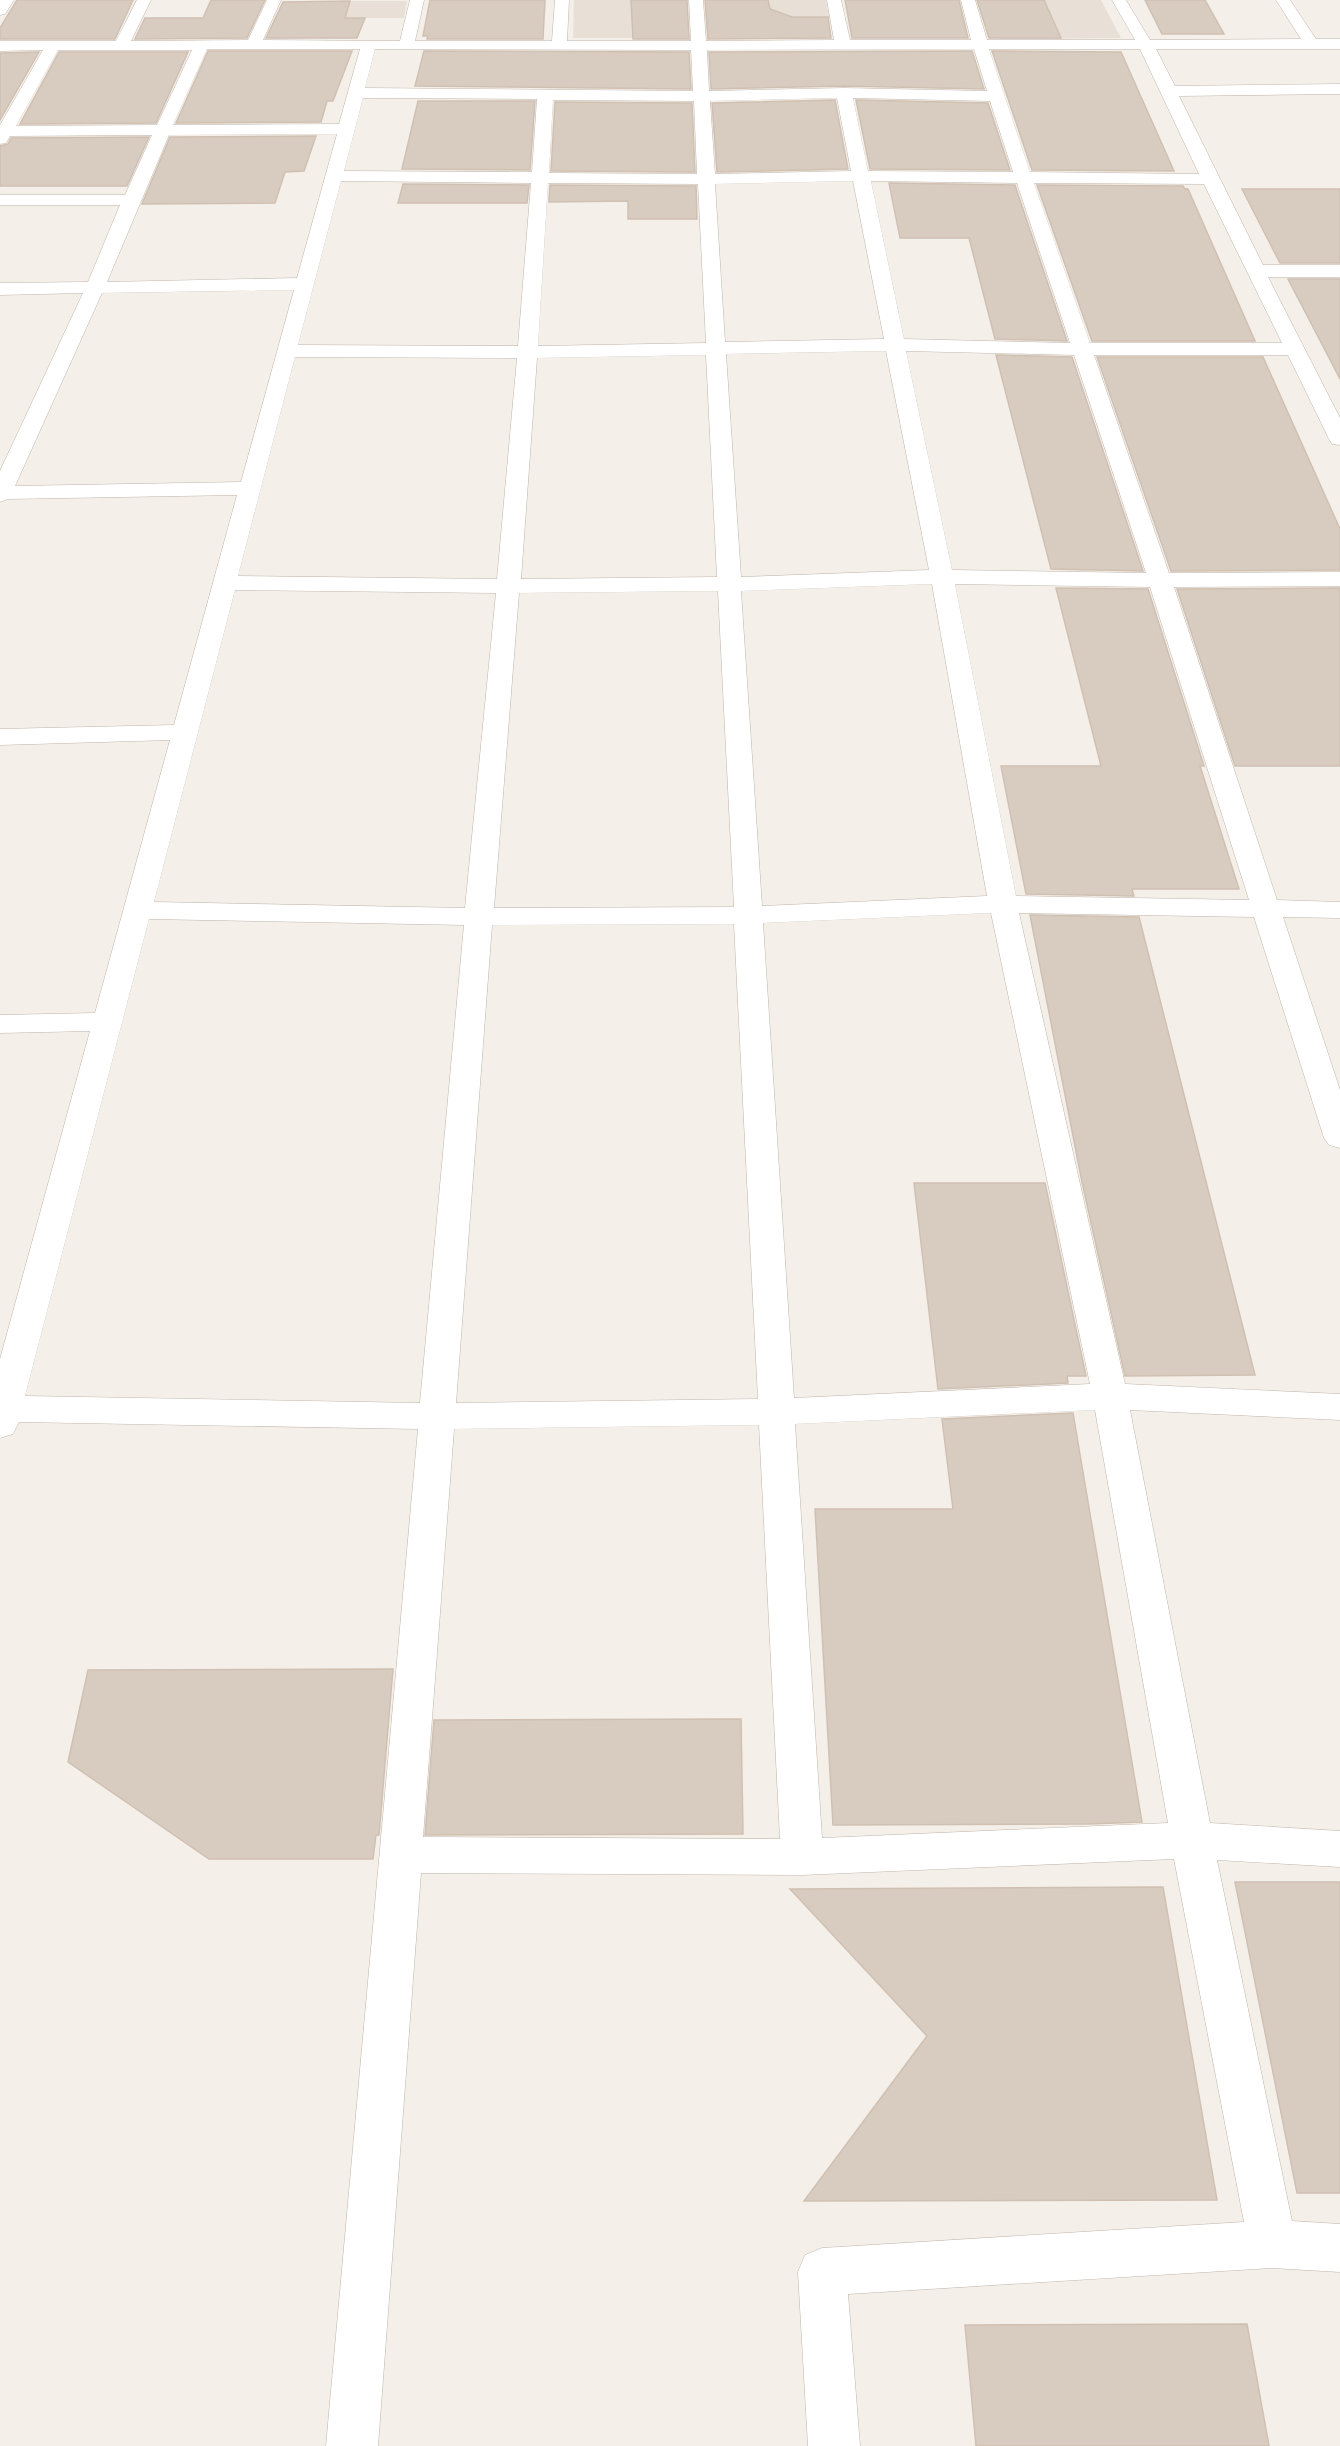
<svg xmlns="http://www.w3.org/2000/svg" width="1340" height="2446" viewBox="0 0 1340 2446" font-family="Ubuntu,sans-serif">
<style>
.residential{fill:#e8e0d7}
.building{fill:#d8ccc1;stroke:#d0c0b2;stroke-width:1.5}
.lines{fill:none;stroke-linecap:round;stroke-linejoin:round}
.minor-casing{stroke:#bfb5ab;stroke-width:1}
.minor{fill:#fff;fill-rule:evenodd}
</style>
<rect width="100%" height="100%" fill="#f4efe9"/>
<!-- residential -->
<g class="residential">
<polygon points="574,0 631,0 633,38 573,38"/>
<polygon points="768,0 826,0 829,17 771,17"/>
<polygon points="1044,0 1101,0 1121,38 1002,39 988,3"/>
<polygon points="350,1 407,1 404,18 345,18"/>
</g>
<!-- building -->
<g class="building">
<polygon points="17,0 133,0 115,39 0,39 0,28"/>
<polygon points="211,0 265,0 247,38 135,39 145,18 203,18"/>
<polygon points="430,0 545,0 543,39 427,39 428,36 423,36"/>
<polygon points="631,0 687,0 689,39 633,39"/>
<polygon points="705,0 768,0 770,9 792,17 828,17 831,38 708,39"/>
<polygon points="845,0 959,0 968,38 852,38"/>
<polygon points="977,0 1044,0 1061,38 989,38"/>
<polygon points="1145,0 1205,0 1224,34 1162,34"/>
<polygon points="350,1 345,18 365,18 357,38 266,38 283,2"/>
<polygon points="208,51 352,51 333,101 327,101 321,122 176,123"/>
<polygon points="424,51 689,52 691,89 415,86"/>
<polygon points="972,51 984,89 844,86 711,89 709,52"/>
<polygon points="992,51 1121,52 1174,171 1032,170"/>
<polygon points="39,52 0,120 0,53"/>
<polygon points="59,52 188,52 156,123 20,124"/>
<polygon points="835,100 848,169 717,172 712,103"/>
<polygon points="856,100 988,103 1010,170 870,169"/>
<polygon points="418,101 535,101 530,170 402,169"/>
<polygon points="555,102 692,103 695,172 551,171"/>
<polygon points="316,136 304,171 285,172 275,203 142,204 170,137"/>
<polygon points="149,137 127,186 0,186 0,146 8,144 11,138"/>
<polygon points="889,183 1015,185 1067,341 995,339 969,238 900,238"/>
<polygon points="403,184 529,185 527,203 398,203"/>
<polygon points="550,185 696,186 697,219 628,219 628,201 549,202"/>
<polygon points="1037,185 1183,186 1185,189 1188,189 1255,341 1092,341"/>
<polygon points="1242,189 1340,189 1340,263 1280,263"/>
<polygon points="1288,279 1340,279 1340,379"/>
<polygon points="996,355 1072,357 1143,571 1051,569"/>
<polygon points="1097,357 1263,357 1340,529 1340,570 1171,571"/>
<polygon points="1056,588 1148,589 1204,766 1200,766 1239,889 1132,889 1134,896 1026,894 1001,766 1101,766"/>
<polygon points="1340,588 1340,766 1235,766 1177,589"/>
<polygon points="1030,915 1139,917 1255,1375 1125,1376 1082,1182"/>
<polygon points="914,1183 1045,1183 1086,1376 1067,1376 1068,1383 938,1389"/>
<polygon points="1073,1413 1142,1822 1088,1824 833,1825 815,1509 953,1509 942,1419"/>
<polygon points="393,1669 379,1835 376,1835 373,1859 209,1859 68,1762 88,1670"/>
<polygon points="741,1719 743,1834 425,1835 434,1720"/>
<polygon points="1235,1882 1340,1882 1340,2193 1297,2193"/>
<polygon points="1163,1887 1217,2200 804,2201 927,2036 790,1889"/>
<polygon points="1247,2324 1269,2446 976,2446 965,2325"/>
</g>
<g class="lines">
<defs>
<g id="minor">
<polygon points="0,0 14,0 5,14 0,15"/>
<path d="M137 0H151L131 41 248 40 267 0H281L263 40 400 41 410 0H424L415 41H552L555 0H569L567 41H691L689 0H703L706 41 834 40 827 0H841L850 40H971L961 0H975L987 40H1135L1112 0H1126L1150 40 1301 39 1276 0H1290L1316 39H1340V49H1156L1175 86 1340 84V94L1179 96 1263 265H1340V277H1268L1340 418V445L1332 444 1329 439 1288 355H1094L1169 573 1340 572V586L1174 587 1277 900 1340 902V918L1283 917 1340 1090V1148L1329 1145 1324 1138 1254 917 1019 913 1125 1384 1340 1394V1420L1130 1410 1210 1823 1340 1831V1867L1217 1860 1292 2221 1340 2224V2272L1272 2268 848 2294 860 2446H808L798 2272 805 2255 822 2248 1244 2222 1174 1859 802 1875 421 1873 378 2446H326L418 1429 19 1422 13 1434 0 1438V1359L90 1031 0 1033V1015L95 1013 170 740 0 745V729L174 725 237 495 8 499 0 502V471L83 293 0 295V283L88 282 120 205H0V195H125L152 135 10 136 6 143 0 144V125L43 50 0 51V41H116ZM207 49H360L339 124 173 125ZM375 49 691 50 693 91 365 88ZM974 49 987 91 844 88 709 91 707 50ZM989 49H1140L1199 174 1030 172ZM58 50H192L157 125 16 126ZM363 98 537 99 532 172 344 171ZM837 98 851 171 715 174 710 101ZM853 98 990 101 1013 172 868 171ZM553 100 694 101 697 174 549 173ZM337 134 297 278 107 282 169 135ZM341 181 531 183 518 346 298 345ZM853 181 884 339 725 342 715 184ZM871 181 1017 183 1070 343 904 339ZM548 183 698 184 706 343 538 346ZM1034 183 1204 184 1282 343H1090ZM294 290 241 482 15 486 102 293ZM886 351 929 570 741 577 726 354ZM906 351 1074 355 1146 573 952 570ZM706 355 717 577 521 579 537 358ZM295 357 517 358 497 579 238 576ZM932 584 987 896 762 906 741 591ZM955 584 1150 587 1249 900 1016 896ZM235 590 496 593 465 908 154 902ZM718 591 734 907 494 908 519 593ZM991 913 1090 1384 794 1398 763 923ZM149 919 464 925 420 1403 25 1396ZM734 924 758 1399 456 1403 492 925ZM1095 1410 1168 1823 822 1838 795 1424ZM759 1425 780 1839 423 1837 454 1429Z"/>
</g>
</defs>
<!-- minor casing -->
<use href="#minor" class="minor-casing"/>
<!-- minor -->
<use href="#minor" class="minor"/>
</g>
</svg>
